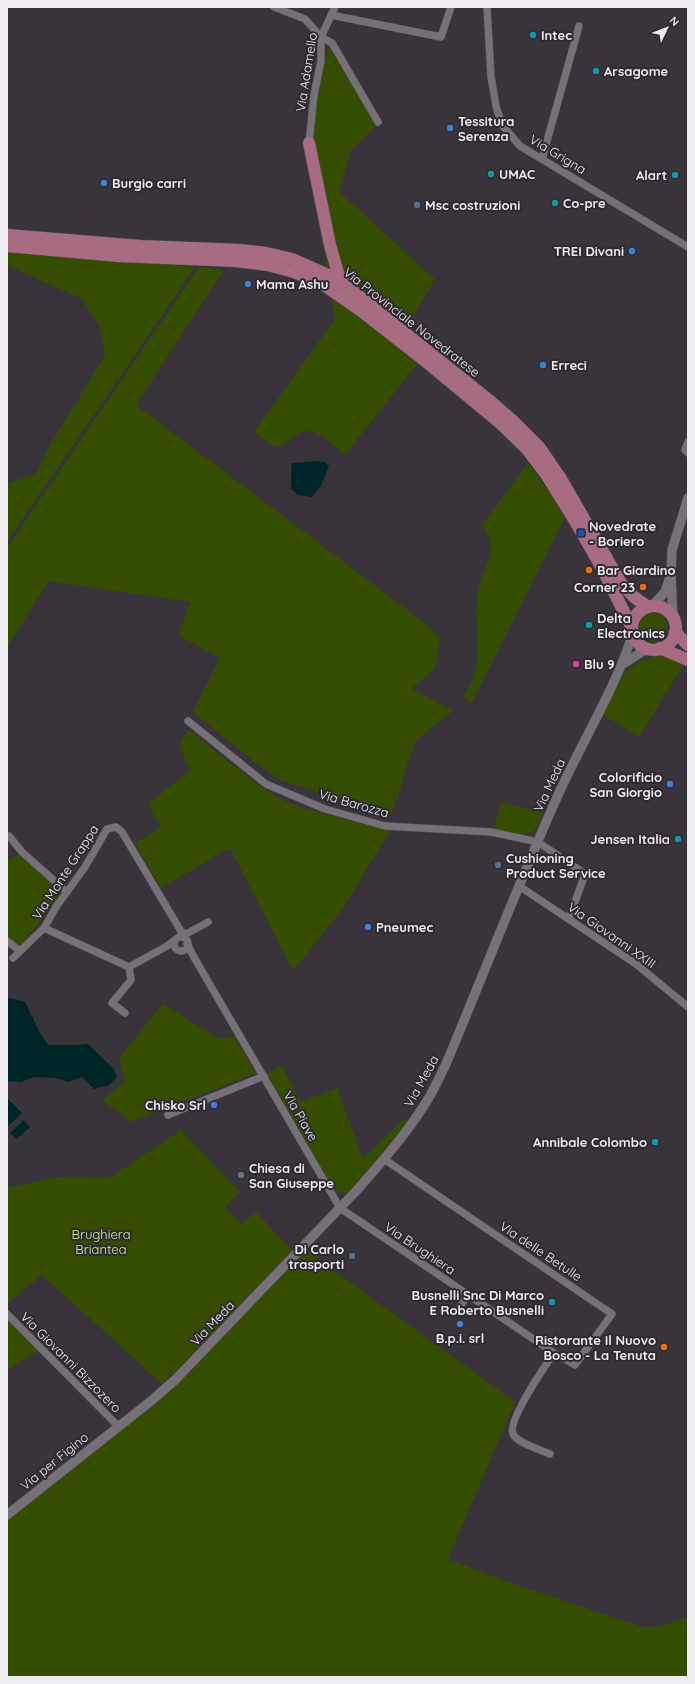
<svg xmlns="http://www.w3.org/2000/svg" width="695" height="1684" viewBox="0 0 695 1684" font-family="Quicksand,sans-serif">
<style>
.green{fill:#354d00}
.water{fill:#002526}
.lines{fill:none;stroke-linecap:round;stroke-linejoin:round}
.minor-casing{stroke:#565258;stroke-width:8}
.tertiary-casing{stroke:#565258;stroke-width:10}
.primary-casing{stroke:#565258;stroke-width:13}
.minor{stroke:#767079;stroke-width:7}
.tertiary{stroke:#767079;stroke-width:9}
.primary{stroke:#a76b82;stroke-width:12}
.culture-dot{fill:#0f9aa8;stroke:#2e2a31;stroke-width:1.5}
.shop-dot{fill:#3f7fe0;stroke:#2e2a31;stroke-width:1.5}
.service-dot{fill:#5c6f8a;stroke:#2e2a31;stroke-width:1.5}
.transit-dot{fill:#1a4fb4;stroke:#2e2a31;stroke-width:1.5}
.food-dot{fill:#e8710a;stroke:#2e2a31;stroke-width:1.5}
.hotel-dot{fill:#d1479c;stroke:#2e2a31;stroke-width:1.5}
.worship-dot{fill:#6b7280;stroke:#2e2a31;stroke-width:1.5}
.labels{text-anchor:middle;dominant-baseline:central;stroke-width:4;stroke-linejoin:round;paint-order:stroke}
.poi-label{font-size:13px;font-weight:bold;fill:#efecf1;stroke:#2e2a31;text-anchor:start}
.street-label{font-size:13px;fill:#efecf1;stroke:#2e2a31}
.park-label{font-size:13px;fill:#cbf590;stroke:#2e2a31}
</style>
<rect width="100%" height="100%" fill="#39343b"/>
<!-- green -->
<g class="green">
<path d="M329 44 376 126 351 150 339 192 435 279 410 322 418 363 345 455C337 447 313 426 302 432 293 436 286 443 277 447L272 446 254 432 335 319 306 139Z"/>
<polygon points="7,250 195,267 7,542 7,484 37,473 50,445 105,355 99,326 82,299 7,265"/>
<path d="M199 267 224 270 136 405 426 624 439 637C437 672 437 668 411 688L453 711 416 740 407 764 401 788 391 815 280 780 252 760 193 712 220 658 178 635 190 602 49 581 7 647V548Z"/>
<path d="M528 463 566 515 471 704 464 696C487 662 472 629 478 591 480 575 493 558 490 541 490 536 484 529 482 525Z"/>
<circle cx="653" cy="627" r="14"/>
<path d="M655 656 667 657 684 664 639 737 602 714C616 688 623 664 655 656Z"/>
<polygon points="188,729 253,781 280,799 303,808 390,831 343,908 293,971 230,848 161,888 135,843 161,827 148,804 190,770 179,746"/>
<path d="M501 802 543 813C541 819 539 826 535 830 528 838 504 831 494 829Z"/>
<polygon points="21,854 63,892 20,947 7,936 7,860"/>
<polygon points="163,1004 220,1039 234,1036 256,1073 130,1122 103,1100 125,1081 119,1058"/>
<path d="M281 1065 301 1102 337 1088 363 1159 405 1118 408 1122 351 1190C344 1194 340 1194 334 1189L267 1075Z"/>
<polygon points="181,1130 240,1192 225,1207 242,1224 256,1212 292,1250 173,1375 170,1373 166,1382 162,1384 42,1275 7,1304 7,1188 56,1177 109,1178"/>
<polygon points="307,1251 515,1402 448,1559 506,1581 642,1627 657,1627 688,1617 688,1677 7,1677 7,1518 133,1419 296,1258"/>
<polygon points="7,1308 46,1346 7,1370"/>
</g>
<!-- water -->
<g class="water">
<polygon points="316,461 325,462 329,466 321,486 312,497 298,495 291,489 291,466 293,463"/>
<polygon points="7,998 15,999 25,1002 39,1031 48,1045 77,1045 88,1044 114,1069 117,1077 109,1085 94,1089 82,1077 69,1082 55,1078 34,1077 21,1082 7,1081"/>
<polygon points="7,1098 22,1113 7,1127"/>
<polygon points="24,1120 30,1127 17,1139 10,1133"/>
</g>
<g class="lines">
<defs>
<g id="minor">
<polyline points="274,7 305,19 321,37 332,43 378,122"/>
<polyline points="487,7 491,77 496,106 502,125 520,146 688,247"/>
<polyline points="331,15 441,37 451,7"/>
<polyline points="309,143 314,95 321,61 321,37 335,7"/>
<polyline points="542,159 579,26"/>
<polyline points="688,442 685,450 688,453"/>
<polyline points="188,721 266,784 325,809 385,826 491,832 538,842 585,874 569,919"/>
<polyline points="9,836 22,852 67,892"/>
<polyline points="519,886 636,964 688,1007"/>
<polyline points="44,928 129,967 167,946 175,940"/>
<polyline points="181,933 188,933 208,922"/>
<circle cx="181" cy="944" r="7"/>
<polyline points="7,941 20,951"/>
<path d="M187 944 195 959 340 1208 554 1353C545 1366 507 1421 513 1434 517 1443 541 1450 550 1454"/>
<polyline points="13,958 44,928 56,907 85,867 107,829 116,827 122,832 185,938"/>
<polyline points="125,1013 112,1003 131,980 129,967"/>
<polyline points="168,1115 264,1076"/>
<polyline points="384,1159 612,1314 575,1365 554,1353"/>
<polyline points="457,1311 468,1295"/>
<polyline points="7,1314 118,1426"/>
</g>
<g id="tertiary">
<polyline points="652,606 665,592 669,580"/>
<polyline points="673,617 671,575 672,550 688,498"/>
<polyline points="623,664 648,648"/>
<path d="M7 1515 151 1401 176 1379 358 1189C384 1159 411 1129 431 1094 436 1085 441 1074 446 1064 482 978 516 890 554 804 579 746 614 693 633 633"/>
</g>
<g id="primary">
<polyline points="309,143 330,245 338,273 344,284"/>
<polyline points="7,235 140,246 240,250 266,253 292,259 328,275 344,284 490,401 513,421 539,447 561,479 621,583 634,597 648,607"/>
<polyline points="7,246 119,256 236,261 268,265 294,272 321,283 360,310 424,360 500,423 527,449 546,474 575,521 602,568 632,628"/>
<circle cx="654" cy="628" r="22"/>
<polyline points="675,632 688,645"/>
<polyline points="660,648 688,660"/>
</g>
</defs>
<!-- minor casing -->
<use href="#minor" class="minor-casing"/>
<!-- tertiary casing -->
<use href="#tertiary" class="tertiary-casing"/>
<!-- primary casing -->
<use href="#primary" class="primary-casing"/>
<!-- minor -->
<use href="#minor" class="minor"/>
<!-- tertiary -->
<use href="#tertiary" class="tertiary"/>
<!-- primary -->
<use href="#primary" class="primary"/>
</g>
<!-- markers -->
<g class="culture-dot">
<circle cx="533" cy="35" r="4"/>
<circle cx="596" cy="71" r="4"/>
<circle cx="491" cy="174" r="4"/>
<circle cx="675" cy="175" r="4"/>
<circle cx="555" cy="203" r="4"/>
<circle cx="589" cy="625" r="4"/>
<circle cx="678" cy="839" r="4"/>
<circle cx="655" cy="1142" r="4"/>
<circle cx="552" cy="1302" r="4"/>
</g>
<g class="shop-dot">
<circle cx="450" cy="128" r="4"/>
<circle cx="104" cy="183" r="4"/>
<circle cx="632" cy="251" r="4"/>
<circle cx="248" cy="284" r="4"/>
<circle cx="543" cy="365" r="4"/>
<circle cx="670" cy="784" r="4"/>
<circle cx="368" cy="927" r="4"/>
<circle cx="214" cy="1105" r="4"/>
<circle cx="460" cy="1324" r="4"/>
</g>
<g class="service-dot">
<circle cx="417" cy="205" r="4"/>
<circle cx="498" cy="865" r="4"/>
<circle cx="352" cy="1256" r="4"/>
</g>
<rect class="transit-dot" x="577" y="529" width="8" height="8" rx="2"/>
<g class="food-dot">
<circle cx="589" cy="570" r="4"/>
<circle cx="643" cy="587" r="4"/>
<circle cx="664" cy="1347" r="4"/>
</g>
<circle class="hotel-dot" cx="576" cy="664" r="4"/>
<circle class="worship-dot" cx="241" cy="1175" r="4"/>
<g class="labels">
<!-- poi labels -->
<g class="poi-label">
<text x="541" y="35">Intec</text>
<text x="604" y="71">Arsagome</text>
<text x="458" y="121">Tessitura<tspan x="458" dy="15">Serenza</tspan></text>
<text x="499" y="174">UMAC</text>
<text x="667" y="175" text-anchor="end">Alart</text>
<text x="112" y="183">Burgio carri</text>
<text x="563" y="203">Co-pre</text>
<text x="425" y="205">Msc costruzioni</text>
<text x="624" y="251" text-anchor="end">TREI Divani</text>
<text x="256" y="284">Mama Ashu</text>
<text x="551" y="365">Erreci</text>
<text x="589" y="526">Novedrate<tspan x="589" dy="15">- Boriero</tspan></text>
<text x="597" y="570">Bar Giardino</text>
<text x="635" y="587" text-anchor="end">Corner 23</text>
<text x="597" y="618">Delta<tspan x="597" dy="15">Electronics</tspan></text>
<text x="584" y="664">Blu 9</text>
<text x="662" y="777" text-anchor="end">Colorificio<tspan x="662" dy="15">San Giorgio</tspan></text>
<text x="670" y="839" text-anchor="end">Jensen Italia</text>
<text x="506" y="858">Cushioning<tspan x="506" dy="15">Product Service</tspan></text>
<text x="376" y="927">Pneumec</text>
<text x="206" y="1105" text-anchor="end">Chisko Srl</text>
<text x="647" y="1142" text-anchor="end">Annibale Colombo</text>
<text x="249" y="1168">Chiesa di<tspan x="249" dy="15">San Giuseppe</tspan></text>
<text x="344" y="1249" text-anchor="end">Di Carlo<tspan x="344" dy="15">trasporti</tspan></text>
<text x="544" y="1295" text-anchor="end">Busnelli Snc Di Marco<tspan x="544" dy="15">E Roberto Busnelli</tspan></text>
<text x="460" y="1338" text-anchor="middle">B.p.i. srl</text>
<text x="656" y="1340" text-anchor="end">Ristorante Il Nuovo<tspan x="656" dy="15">Bosco - La Tenuta</tspan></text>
</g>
<!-- street labels -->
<g class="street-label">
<text transform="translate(306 72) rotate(-81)">Via Adamello</text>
<text transform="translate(558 154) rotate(31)">Via Grigna</text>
<text transform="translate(412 322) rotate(38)">Via Provinciale Novedratese</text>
<text transform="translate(549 785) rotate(-65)">Via Meda</text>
<text transform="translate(354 803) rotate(16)">Via Barozza</text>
<text transform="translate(65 872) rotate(-57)">Via Monte Grappa</text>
<text transform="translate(612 935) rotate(35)">Via Giovanni XXIII</text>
<text transform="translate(421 1081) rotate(-61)">Via Meda</text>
<text transform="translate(301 1116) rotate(60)">Via Piave</text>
<text transform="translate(420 1248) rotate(34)">Via Brughiera</text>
<text transform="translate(541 1251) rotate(34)">Via delle Betulle</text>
<text transform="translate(212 1323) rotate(-46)">Via Meda</text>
<text transform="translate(71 1362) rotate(45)">Via Giovanni Bizzozero</text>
<text transform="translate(54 1461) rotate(-39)">Via per Figino</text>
</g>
<!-- park labels -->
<g class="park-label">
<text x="101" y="1234">Brughiera<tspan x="101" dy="15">Briantea</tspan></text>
</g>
</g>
<!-- border -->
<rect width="695" height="1684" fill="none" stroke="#efecf1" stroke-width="16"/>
<!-- north arrow -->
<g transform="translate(667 28) rotate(47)" stroke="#2e2a31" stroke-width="3" paint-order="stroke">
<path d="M0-3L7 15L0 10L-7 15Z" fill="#efecf1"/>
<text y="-6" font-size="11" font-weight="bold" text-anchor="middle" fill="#efecf1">N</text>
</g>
</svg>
